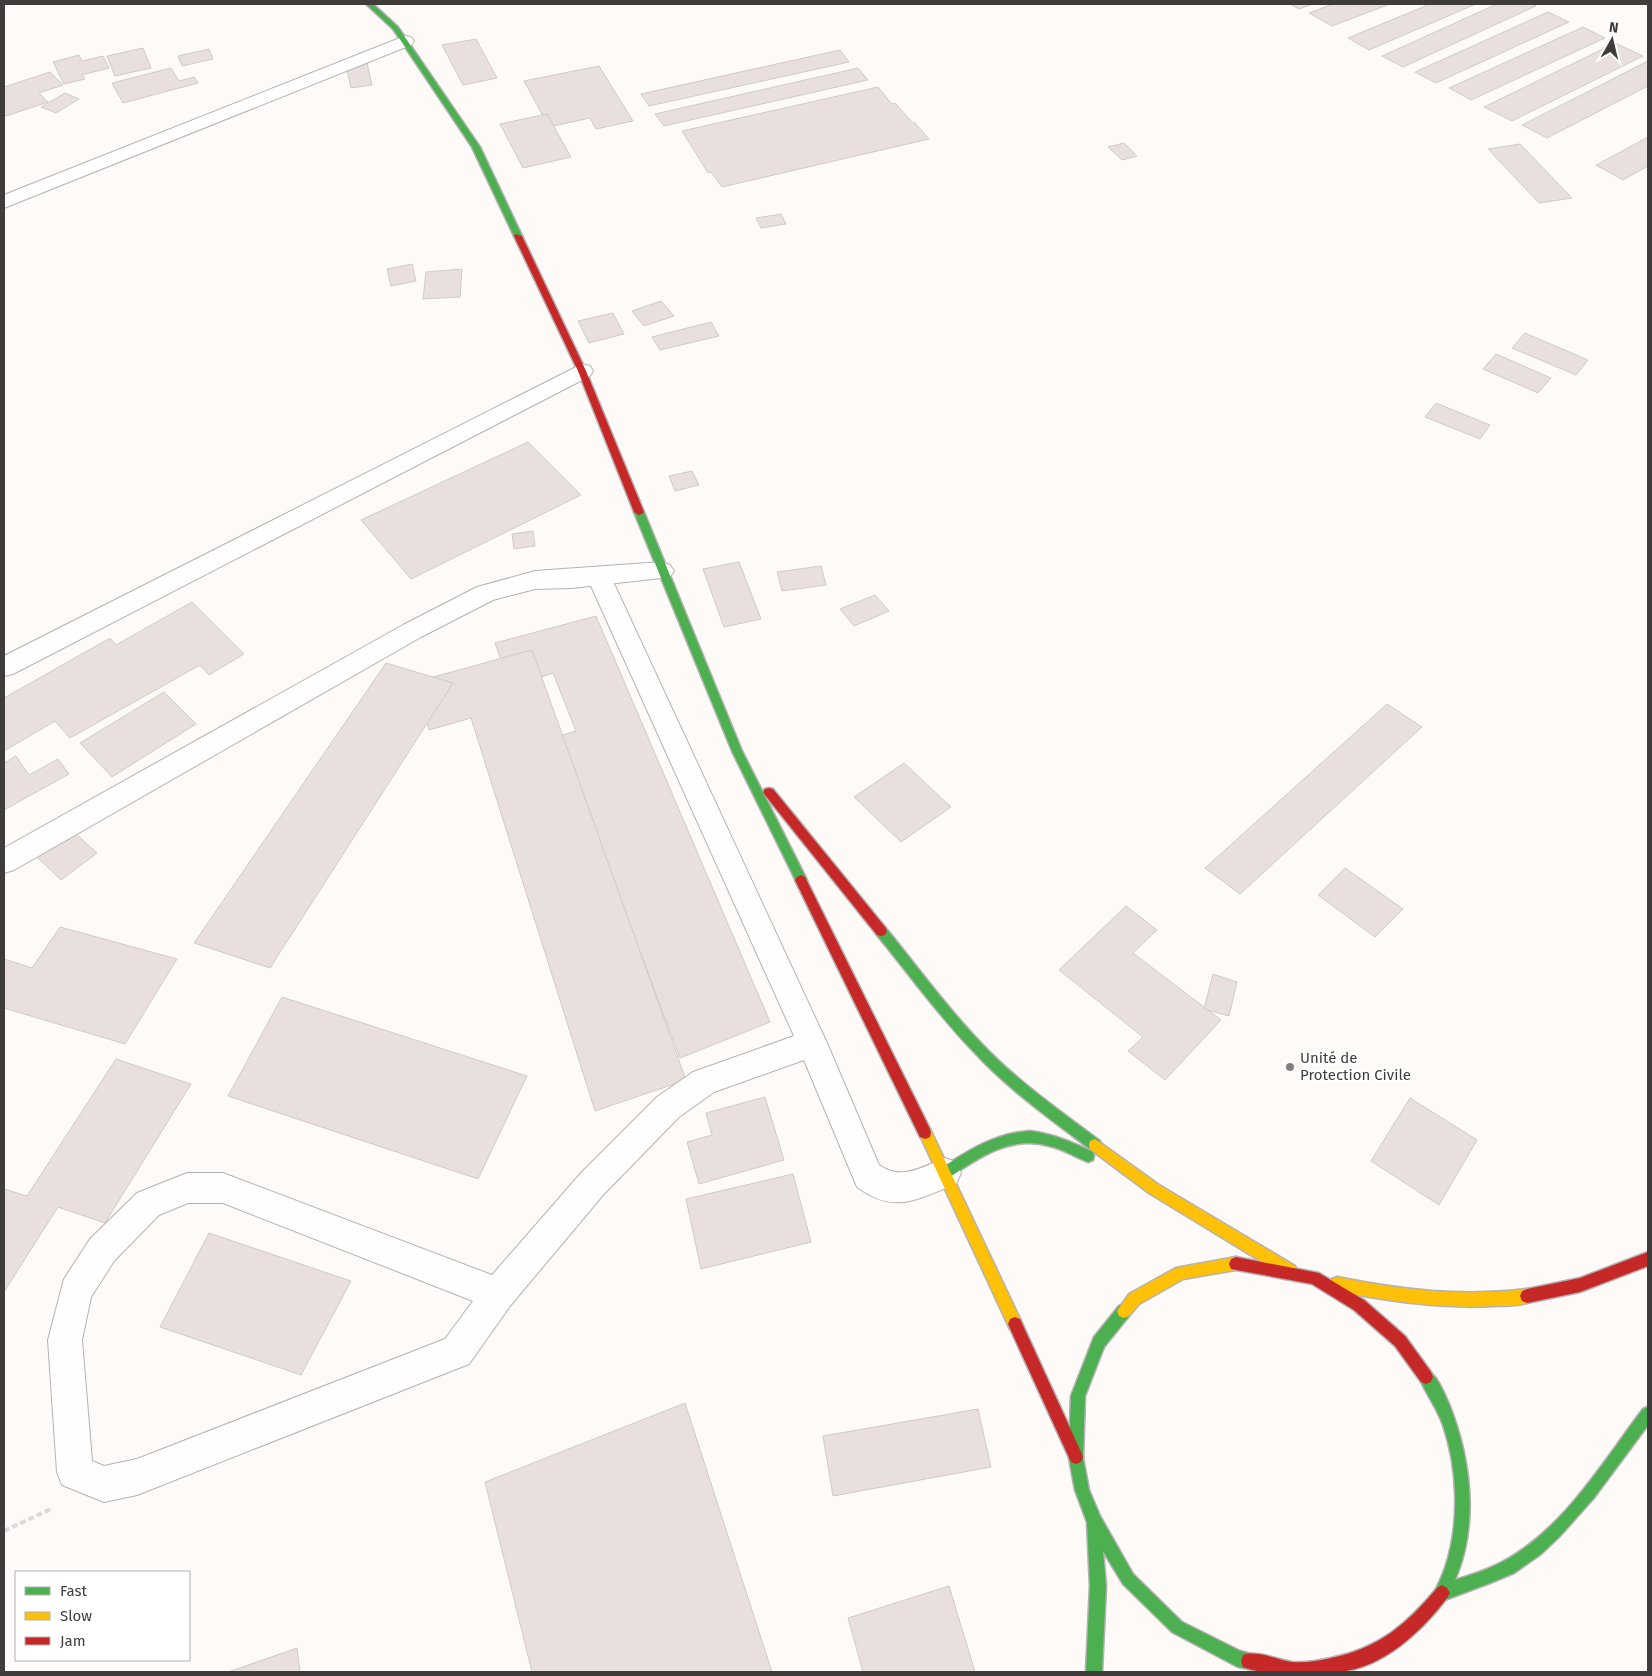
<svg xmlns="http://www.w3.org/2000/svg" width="1652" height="1676" viewBox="0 0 1652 1676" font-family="'Fira Sans',sans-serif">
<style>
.building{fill:#e9e0dd;stroke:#cecbca}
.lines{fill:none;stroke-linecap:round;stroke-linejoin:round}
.lane-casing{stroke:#b5b2b1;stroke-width:2}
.street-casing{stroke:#b5b2b1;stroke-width:2}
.fast-casing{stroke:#b5b2b1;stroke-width:3}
.slow-casing{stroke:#b5b2b1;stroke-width:3}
.jam-casing{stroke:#b5b2b1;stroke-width:3}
.path{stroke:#dcdada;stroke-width:4;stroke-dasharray:6 3;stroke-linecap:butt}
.lane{fill:#fffefe;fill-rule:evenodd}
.street{fill:#fffefe;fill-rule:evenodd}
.fast{fill:#4caf50;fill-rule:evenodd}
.slow{fill:#ffc107;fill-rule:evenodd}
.jam{fill:#c62828;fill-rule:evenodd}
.poi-dot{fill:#827e7d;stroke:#fff;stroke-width:2}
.labels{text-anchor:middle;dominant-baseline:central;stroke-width:4;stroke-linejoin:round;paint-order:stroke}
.poi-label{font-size:15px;fill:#3f3c3b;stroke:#fff;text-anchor:start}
</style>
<rect width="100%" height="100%" fill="#fdfaf8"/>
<!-- building -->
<g class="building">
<polygon points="1290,4 1313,4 1299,9"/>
<polygon points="1333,4 1390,4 1332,26 1309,13"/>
<polygon points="1430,4 1476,4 1369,50 1348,38"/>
<polygon points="1497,4 1531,4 1536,6 1403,67 1382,56"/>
<polygon points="1548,12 1569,22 1436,83 1415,72"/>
<polygon points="1583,27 1605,38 1471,100 1449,88"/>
<polygon points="476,39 497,78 463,85 442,45"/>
<polygon points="1615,43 1643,56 1512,121 1484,107"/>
<polygon points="143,48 151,68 115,76 107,56"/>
<polygon points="209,49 213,59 182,66 178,56"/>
<polygon points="840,50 849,62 649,106 641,94"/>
<polygon points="79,55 82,61 103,56 109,68 82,75 85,79 64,84 53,62"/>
<polygon points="1648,61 1648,86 1547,138 1522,125"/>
<polygon points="367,63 372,85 351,88 346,66"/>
<polygon points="599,66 633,121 596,129 590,118 549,127 524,81"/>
<polygon points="171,68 179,81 194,77 198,83 123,103 112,83"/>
<polygon points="858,68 868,80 664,126 655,114"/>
<polygon points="50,72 63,85 39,93 48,102 6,116 4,114 4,87"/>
<polygon points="878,87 892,104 895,103 913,123 915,123 929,139 722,187 711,172 708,173 682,131"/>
<polygon points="65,93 79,99 56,113 41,107"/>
<polygon points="547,114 571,157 523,168 500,124"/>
<polygon points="1648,137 1648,166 1623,180 1596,165"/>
<polygon points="1124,143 1137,156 1122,160 1108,147"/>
<polygon points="1520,144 1572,198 1539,203 1488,149"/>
<polygon points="781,214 786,224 761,228 756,218"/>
<polygon points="412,264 416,281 391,286 387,269"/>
<polygon points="462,269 460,297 423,299 426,272"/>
<polygon points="661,301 674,316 644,326 632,311"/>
<polygon points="613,313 624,334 589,343 578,321"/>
<polygon points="711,322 719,336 660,350 652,337"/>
<polygon points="1525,333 1588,360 1576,375 1512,348"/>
<polygon points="1496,354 1551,378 1538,393 1483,369"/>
<polygon points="1436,403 1490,425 1480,439 1425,417"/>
<polygon points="528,442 581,495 411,579 361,520"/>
<polygon points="692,471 699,485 675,491 669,476"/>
<polygon points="533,531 535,546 514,549 512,534"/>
<polygon points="739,562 761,619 724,627 703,569"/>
<polygon points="821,566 826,585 782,591 777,572"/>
<polygon points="875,595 889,611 854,626 840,609"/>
<polygon points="192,602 244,654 209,675 200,665 70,738 55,721 4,751 4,698 110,638 116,645"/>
<polygon points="596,616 770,1022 680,1058 559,736 576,731 553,673 511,688 495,643"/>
<polygon points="532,650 686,1080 595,1111 471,718 429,730 415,682"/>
<polygon points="386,663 453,683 270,968 194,943"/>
<polygon points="164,692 196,724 112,777 80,743"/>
<polygon points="1387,704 1422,727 1240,894 1205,868"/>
<polygon points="16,756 29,775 58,759 69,774 4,810 4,763"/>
<polygon points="904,763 951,807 901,842 854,797"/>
<polygon points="73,831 97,853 61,880 37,857"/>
<polygon points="1345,868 1403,909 1375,937 1318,895"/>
<polygon points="1126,906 1157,930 1133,953 1221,1020 1165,1080 1128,1051 1143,1037 1059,970"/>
<polygon points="60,927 177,959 125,1044 4,1008 4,959 32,968"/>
<polygon points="1213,974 1237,982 1229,1016 1204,1009"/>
<polygon points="282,997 527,1076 478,1179 228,1096"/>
<polygon points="116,1059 191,1084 105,1223 58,1207 4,1292 4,1189 27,1196"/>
<polygon points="765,1097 784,1160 699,1184 687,1142 712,1135 706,1113"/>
<polygon points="1410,1098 1477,1140 1439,1205 1371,1161"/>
<polygon points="793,1174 811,1242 701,1269 686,1199"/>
<polygon points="209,1233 351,1281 301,1375 160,1327"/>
<polygon points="685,1403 772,1672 532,1672 485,1482"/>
<polygon points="978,1409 991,1467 833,1496 823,1436"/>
<polygon points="949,1586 975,1672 863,1672 848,1618"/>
<polygon points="297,1648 300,1672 228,1672"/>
</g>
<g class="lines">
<defs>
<path id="lane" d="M599 568 608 571 611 577 827 1043 879 1165C902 1181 922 1167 945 1158L956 1162 961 1173 956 1184C917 1199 895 1215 857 1187L804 1060 714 1092 679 1117 603 1195 510 1306 469 1364 137 1495 104 1502 62 1485 57 1472 48 1340 64 1279 90 1239 137 1193 187 1173H223L492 1275 581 1173 657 1097 693 1072 794 1036 587 577 590 571ZM188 1203H223L473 1301 445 1339 137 1459 104 1466 92 1461 82 1340 91 1297 114 1261 159 1215Z"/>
<g id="street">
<polygon points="405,36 411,37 414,41 411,45 4,208 4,195"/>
<polygon points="582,364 590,366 593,371 590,376 13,674 4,676 4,656"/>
<polygon points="662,562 670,565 674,571 670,577 572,588 535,589 493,600 421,637 14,870 4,873 4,848 403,625 477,587 535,571"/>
</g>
<g id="fast">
<polygon points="366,4 373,4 398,27 480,147 522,236 521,238 514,236 472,147 393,29"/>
<polygon points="639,509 644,512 742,751 807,880 805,883 797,883 732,751 634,512"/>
<path d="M881 926 885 927C917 966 947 1008 982 1044 1017 1081 1059 1110 1100 1141L1101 1145 1100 1149 1095 1151 1090 1149C1050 1119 1008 1089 974 1052 938 1015 909 974 877 935L875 931 877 927Z"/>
<path d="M1030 1131C1053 1134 1072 1142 1093 1152L1094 1156 1093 1160 1088 1162C1075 1157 1063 1149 1049 1146 1011 1135 980 1157 950 1177L945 1179 940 1177 938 1173 940 1169C969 1150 996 1133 1030 1131Z"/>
<polygon points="1124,1304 1129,1306 1131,1311 1129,1316 1104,1347 1085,1396 1083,1458 1089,1490 1100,1516 1133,1574 1182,1622 1240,1651 1255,1655 1257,1661 1255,1667 1249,1669 1238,1667 1172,1632 1123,1584 1103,1551 1106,1586 1102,1672 1086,1672 1090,1586 1087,1522 1075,1490 1069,1458 1071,1396 1094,1337 1119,1306"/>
<path d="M1426 1370C1437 1374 1444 1393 1449 1404 1471 1459 1479 1524 1455 1580 1471 1575 1487 1570 1502 1562 1563 1530 1602 1463 1643 1409L1648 1407V1425L1593 1499 1559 1537 1541 1554 1514 1573 1490 1583 1442 1601 1437 1598 1434 1593C1438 1585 1442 1577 1445 1568 1460 1524 1458 1469 1443 1425 1437 1408 1426 1394 1419 1377L1421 1372Z"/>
</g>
<g id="slow">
<polygon points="925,1127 930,1129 1020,1319 1022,1324 1020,1329 1015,1331 1010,1329 919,1133 920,1129"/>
<polygon points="1095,1139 1159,1185 1295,1266 1297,1271 1295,1276 1290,1278 1285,1276 1149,1193 1090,1149 1089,1145 1090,1141"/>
<polygon points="1236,1257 1241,1259 1243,1264 1241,1269 1183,1279 1139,1304 1129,1316 1124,1318 1119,1316 1117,1311 1129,1294 1176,1268"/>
<path d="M1337 1277C1401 1290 1462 1297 1527 1289L1532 1291 1534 1296 1532 1301C1521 1306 1506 1306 1494 1306 1441 1309 1389 1301 1337 1291L1332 1289 1330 1284 1332 1279Z"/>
</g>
<g id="jam">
<polygon points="515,234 522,236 586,371 644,512 642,514 639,515 634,512 578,371 514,236"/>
<polygon points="769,788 773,789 885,927 887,931 885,935 881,936 877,935 765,795 763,792 765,789"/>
<polygon points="801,875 805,877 930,1129 931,1133 930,1137 925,1139 920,1137 795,880 797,877"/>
<polygon points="1648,1252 1648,1266 1580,1292 1527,1303 1522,1301 1520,1296 1522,1291 1527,1289 1580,1278"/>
<polygon points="1236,1257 1319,1273 1364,1300 1405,1336 1431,1372 1433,1377 1431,1382 1426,1384 1421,1382 1395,1346 1354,1310 1312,1284 1231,1269 1229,1264 1231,1259"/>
<polygon points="1015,1317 1020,1319 1081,1452 1083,1457 1081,1462 1076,1464 1071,1462 1008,1324 1010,1319"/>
<path d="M1442 1585 1447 1588 1450 1593 1447 1598C1422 1631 1383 1668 1339 1672 1325 1673 1310 1672 1296 1672 1278 1672 1260 1674 1243 1667L1241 1661 1243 1655C1257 1650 1278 1660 1292 1662 1305 1663 1318 1661 1331 1658 1379 1648 1406 1625 1437 1588Z"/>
</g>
</defs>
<!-- lane casing -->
<use href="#lane" class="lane-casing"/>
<!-- street casing -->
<use href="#street" class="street-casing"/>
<!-- fast casing -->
<use href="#fast" class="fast-casing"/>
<!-- slow casing -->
<use href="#slow" class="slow-casing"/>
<!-- jam casing -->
<use href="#jam" class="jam-casing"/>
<!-- path -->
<polyline class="path" points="4,1531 53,1508"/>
<!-- lane -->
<use href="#lane" class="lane"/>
<!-- street -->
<use href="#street" class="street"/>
<!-- fast -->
<use href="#fast" class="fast"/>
<!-- slow -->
<use href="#slow" class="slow"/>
<!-- jam -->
<use href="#jam" class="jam"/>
</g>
<!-- markers -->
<circle class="poi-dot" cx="1290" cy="1067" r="5"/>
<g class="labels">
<!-- poi labels -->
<g class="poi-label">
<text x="1300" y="1058">Unité de<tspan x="1300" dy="17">Protection Civile</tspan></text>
</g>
</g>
<!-- border -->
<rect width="1652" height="1676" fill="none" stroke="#3f3c3b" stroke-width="10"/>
<!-- legend -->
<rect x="15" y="1571" width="175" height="90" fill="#ffffff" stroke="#b2b1b1"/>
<rect x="25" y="1587" width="25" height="8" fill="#4caf50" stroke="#b2b1b1"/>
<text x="60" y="1596" font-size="15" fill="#3f3c3b">Fast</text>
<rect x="25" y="1612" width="25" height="8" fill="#ffc107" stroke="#b2b1b1"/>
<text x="60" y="1621" font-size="15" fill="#3f3c3b">Slow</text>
<rect x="25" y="1637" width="25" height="8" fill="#c62828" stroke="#b2b1b1"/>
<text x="60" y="1646" font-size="15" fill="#3f3c3b">Jam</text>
<!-- north arrow -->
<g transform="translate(1612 40) rotate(8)" stroke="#ffffff" stroke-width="4" paint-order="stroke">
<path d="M0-4L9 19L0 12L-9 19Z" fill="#3f3c3b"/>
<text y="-8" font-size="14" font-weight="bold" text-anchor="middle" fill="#3f3c3b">N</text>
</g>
</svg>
